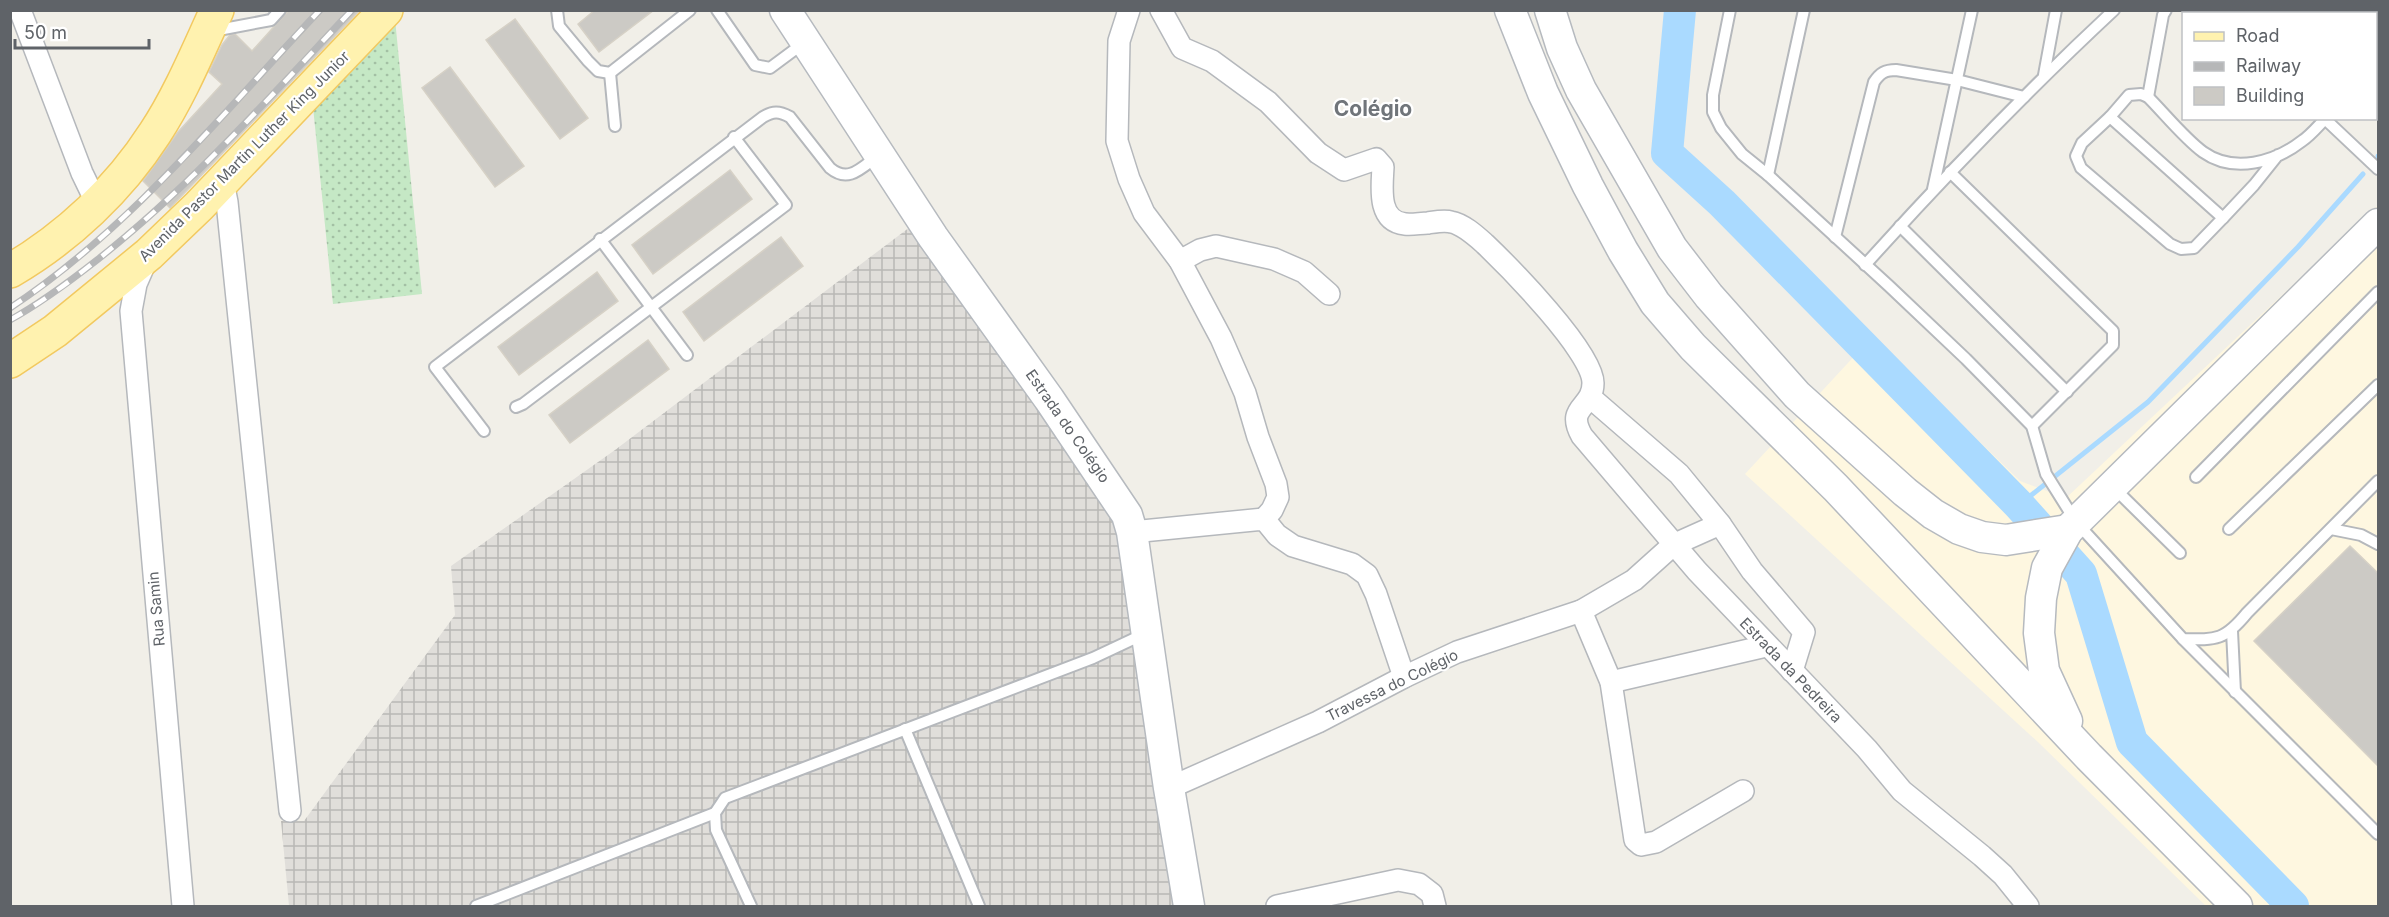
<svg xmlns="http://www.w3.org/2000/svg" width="2389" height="917" viewBox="0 0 2389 917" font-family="Inter,sans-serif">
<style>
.commercial{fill:#fef7e0}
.industrial{fill:url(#industrial-grid)}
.grass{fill:url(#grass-dots)}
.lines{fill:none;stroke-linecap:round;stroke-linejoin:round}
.stream{stroke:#aadaff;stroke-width:5}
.river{stroke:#aadaff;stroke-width:32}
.building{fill:#cccac5;stroke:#d6d1c6;stroke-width:1.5}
.lane-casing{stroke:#b5b8bc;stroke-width:14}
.street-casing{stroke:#b5b8bc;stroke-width:24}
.secondary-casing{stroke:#b6babf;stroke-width:33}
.primary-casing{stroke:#f2c960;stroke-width:36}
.lane{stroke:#fff;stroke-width:10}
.street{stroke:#fff;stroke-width:21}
.secondary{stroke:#fff;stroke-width:30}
.primary{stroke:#fff2af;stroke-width:33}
.rail-casing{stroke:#b6b7b8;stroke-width:7}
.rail{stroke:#fff;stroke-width:4.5;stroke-dasharray:14;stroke-linecap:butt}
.labels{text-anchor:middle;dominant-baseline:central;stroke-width:4.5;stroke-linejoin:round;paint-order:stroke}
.street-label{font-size:15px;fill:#5f6368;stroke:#fff}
.district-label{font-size:21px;font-weight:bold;fill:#70757a;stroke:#fff}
</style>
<defs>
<pattern id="industrial-grid" width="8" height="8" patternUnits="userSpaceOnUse" patternTransform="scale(1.5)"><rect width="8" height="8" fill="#e0deda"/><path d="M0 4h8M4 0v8" fill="none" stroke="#b9b8b5"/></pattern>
<pattern id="grass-dots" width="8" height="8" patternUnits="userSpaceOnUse" patternTransform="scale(1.5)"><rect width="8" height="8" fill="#c5e8c5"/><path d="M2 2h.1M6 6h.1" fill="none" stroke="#a3c0a4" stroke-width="1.8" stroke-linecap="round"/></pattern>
</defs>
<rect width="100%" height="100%" fill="#f1efe8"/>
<!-- commercial -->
<polygon class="commercial" points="2378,205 2378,906 2206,906 2039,743 1745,474 1872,337 2020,481 2066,498"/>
<!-- industrial -->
<polygon class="industrial" points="910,227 1120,511 1178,906 289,906 281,821 304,821 455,615 451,566 615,450"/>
<!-- grass -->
<polygon class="grass" points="395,19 422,294 333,304 312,97"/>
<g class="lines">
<!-- stream -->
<g class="stream">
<polyline points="2378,157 2378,156"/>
<polyline points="2019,505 2148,402 2298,247 2363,174"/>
</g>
<!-- river -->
<polyline class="river" points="1680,10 1667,153 1722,203 1860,343 2019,505 2081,574 2132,742 2293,906"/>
</g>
<!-- building -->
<g class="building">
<polygon points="289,10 360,10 170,208 143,181 178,132 222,84 209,72 222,45 230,35 235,34 252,51"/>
<polygon points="595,10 654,10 599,52 578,24"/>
<polygon points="515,19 588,118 560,139 486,40"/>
<polygon points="450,67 524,166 495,187 422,88"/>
<polygon points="730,170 752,199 653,274 632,245"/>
<polygon points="781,237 803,266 704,341 683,312"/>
<polygon points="597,272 618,301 519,375 498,347"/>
<polygon points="648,340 669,369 570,443 549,415"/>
<polygon points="2350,546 2379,574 2379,767 2254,641"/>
</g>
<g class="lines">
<defs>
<g id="lane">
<polyline points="557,10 559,26 588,61 598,71 610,73 690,10"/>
<polyline points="717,10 755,65 770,68 805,42"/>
<path d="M1730 10 1713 95V112L1721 128 1742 154 1768 175 1889 286 1966 359 2032 426 2046 474 2076 522 2183 639C2217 640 2225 640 2247 613L2378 481"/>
<polyline points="2258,10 2261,14"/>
<polyline points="213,31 271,20 280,10"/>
<polyline points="2376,69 2378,66"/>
<polyline points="610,73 615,126"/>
<polyline points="2044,75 2056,10"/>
<polyline points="2148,97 2163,15 2166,10"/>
<polyline points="2110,117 2082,143 2076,156 2081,168 2170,244 2181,249 2194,248 2223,218"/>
<polyline points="2325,119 2378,169"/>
<path d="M2278 155 2254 185 2223 218 2110 117 2129 95 2141 94 2148 97C2164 113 2185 139 2203 152 2234 174 2275 162 2302 141 2311 135 2318 126 2326 118"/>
<polyline points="1950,172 2113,331 2113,345 2032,426"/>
<polyline points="1768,175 1804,10"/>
<polyline points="1933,189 1972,10"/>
<polyline points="1900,226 2067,392"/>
<path d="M1835 237 1874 82C1880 73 1885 70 1896 70L1957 80 2024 97"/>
<polyline points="600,239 687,355"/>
<path d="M1865 265C1945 176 2027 91 2114 10"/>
<polyline points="516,407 523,404 786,205 734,137"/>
<path d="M484 431 435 367 763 117C773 111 779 111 790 117L830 168C849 184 862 167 879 155"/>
<polyline points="2196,477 2378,292"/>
<polyline points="2114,488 2180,553"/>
<polyline points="2229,529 2378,385"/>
<polyline points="2331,529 2361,535 2378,544"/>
<polyline points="2232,631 2235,692"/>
<polyline points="2183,639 2378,834"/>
<polyline points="905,729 979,906"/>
<polyline points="476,906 715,813"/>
<polyline points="751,906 716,830 715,813 725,798 1093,658 1144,634"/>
</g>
<g id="street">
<polyline points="20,10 82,173 97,204"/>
<polyline points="1129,10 1119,41 1117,141 1129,179 1144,213 1180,261 1221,338 1245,393 1258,437 1276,484 1278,497 1272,510 1264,519"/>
<path d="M1161 10 1182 48 1212 61 1268 102 1318 153 1344 170 1376 159 1383 167C1382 187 1377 221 1405 224 1412 225 1421 223 1428 223 1435 222 1444 220 1451 222 1463 224 1476 236 1485 244 1509 267 1593 352 1593 383 1593 409 1565 406 1582 436L1697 571 1867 749 1902 791 1982 856 2003 875 2028 906"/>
<polyline points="223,182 227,202 290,811"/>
<polyline points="146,261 136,284 131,311 183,906"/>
<polyline points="1180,261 1200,250 1216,246 1274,259 1304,272 1329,294"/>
<polyline points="1590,397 1679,474 1720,524 1752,571 1804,632 1792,671"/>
<polyline points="1132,532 1264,519 1277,535 1293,546 1352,564 1367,575 1376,594 1404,677"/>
<polyline points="1581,611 1611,682 1635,840 1641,845 1656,842 1743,791"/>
<polyline points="1611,682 1766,646"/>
<polyline points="1169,788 1318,722 1404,677 1457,652 1581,611 1634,580 1673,545 1720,524"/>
<polyline points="1277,906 1398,880 1419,884 1432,894 1435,906"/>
</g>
<g id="secondary">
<polyline points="785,10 933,237 1049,399 1127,515 1132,532 1169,788 1189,906"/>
<polyline points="1510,10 1543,93 1588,186 1623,251 1655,303 1693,347 1836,488 2089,757 2237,906"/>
<polyline points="1550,10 1562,48 1581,90 1672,248 1709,296 1797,395 1905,492 1933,514 1959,529 1982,537 2006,540 2068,530"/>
<polyline points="2067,721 2044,671 2039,633 2041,598 2047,568 2068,530 2378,224"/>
</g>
<g id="primary">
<path d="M10 271C68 237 119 189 155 133 180 95 198 51 217 10"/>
<polyline points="10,361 55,331 149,254 199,206 386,10"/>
</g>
</defs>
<!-- lane casing -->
<use href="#lane" class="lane-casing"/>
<!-- street casing -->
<use href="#street" class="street-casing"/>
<!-- secondary casing -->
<use href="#secondary" class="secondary-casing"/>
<!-- primary casing -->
<use href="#primary" class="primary-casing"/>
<!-- lane -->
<use href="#lane" class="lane"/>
<!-- street -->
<use href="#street" class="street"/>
<!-- secondary -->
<use href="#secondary" class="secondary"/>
<!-- primary -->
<use href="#primary" class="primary"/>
<defs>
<g id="rail">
<path d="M10 308C130 229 222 114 320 10"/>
<path d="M10 320C41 303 69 282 97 260 191 186 270 97 352 10"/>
</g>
</defs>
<!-- rail casing -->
<use href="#rail" class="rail-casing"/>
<!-- rail -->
<use href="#rail" class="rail"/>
</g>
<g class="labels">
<!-- street labels -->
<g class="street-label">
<text transform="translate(244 156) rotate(-45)">Avenida Pastor Martin Luther King Junior</text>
<text transform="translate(1068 426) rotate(55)">Estrada do Colégio</text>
<text transform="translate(156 609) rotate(-95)">Rua Samin</text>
<text transform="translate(1791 670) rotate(46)">Estrada da Pedreira</text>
<text transform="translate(1392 685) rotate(-26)">Travessa do Colégio</text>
</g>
<!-- district labels -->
<g class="district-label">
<text x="1373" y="108">Colégio</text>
</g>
</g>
<!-- border -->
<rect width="2389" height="917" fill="none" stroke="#5f6368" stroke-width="24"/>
<!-- legend -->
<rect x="2182" y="12" width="195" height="108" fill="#ffffff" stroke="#bfc1c3" stroke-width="1.5"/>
<rect x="2194" y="32" width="30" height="9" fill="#fff2af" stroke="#bfc1c3" stroke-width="1.5"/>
<text x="2236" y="42" font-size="18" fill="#5f6368">Road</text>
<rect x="2194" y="62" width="30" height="9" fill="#b6b7b8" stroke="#bfc1c3" stroke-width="1.5"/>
<text x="2236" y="72" font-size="18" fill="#5f6368">Railway</text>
<rect x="2194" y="87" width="30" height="18" fill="#cccac5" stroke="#bfc1c3" stroke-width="1.5"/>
<text x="2236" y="102" font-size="18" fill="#5f6368">Building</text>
<!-- scale -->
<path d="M15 39v9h134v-9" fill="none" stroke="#5f6368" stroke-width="3"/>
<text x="24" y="39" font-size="18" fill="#5f6368" stroke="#ffffff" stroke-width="4.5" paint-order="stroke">50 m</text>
</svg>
